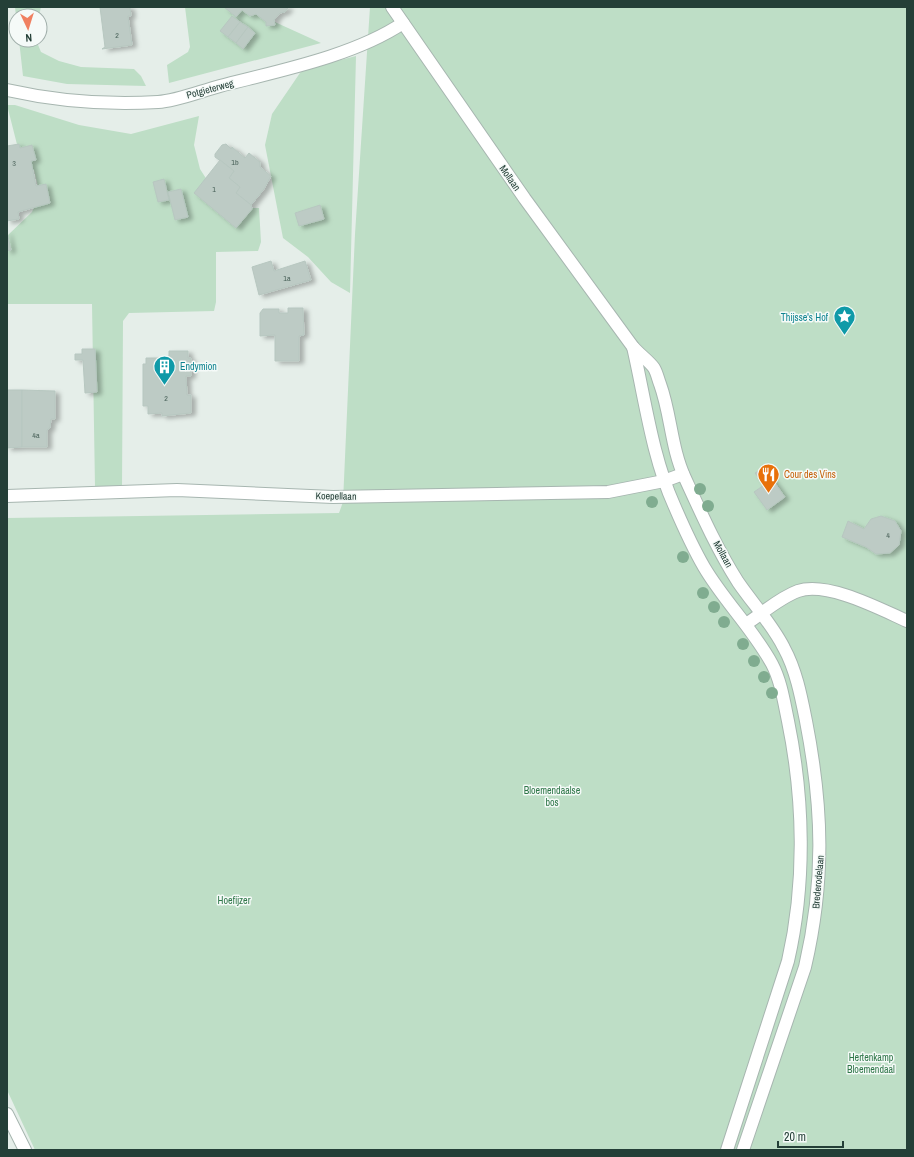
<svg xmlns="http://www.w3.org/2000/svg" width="914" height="1157" viewBox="0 0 914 1157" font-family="'Archivo Narrow',sans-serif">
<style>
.green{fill:#bedec6}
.building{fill:#bdcbc5;stroke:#b7c7c0;filter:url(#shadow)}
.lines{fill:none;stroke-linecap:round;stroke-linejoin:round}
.minor-casing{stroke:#a7b6b0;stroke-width:14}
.minor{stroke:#fff;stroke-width:12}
.tree{fill:#80ac90}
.labels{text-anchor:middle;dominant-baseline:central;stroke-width:3;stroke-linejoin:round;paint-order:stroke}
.number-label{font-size:8px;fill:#4a625a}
.street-label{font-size:10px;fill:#243f37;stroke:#f5faf8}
.culture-label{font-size:10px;fill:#0d838f;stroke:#f5faf8;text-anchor:end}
.food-label{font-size:10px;fill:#c56008;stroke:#f5faf8;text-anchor:start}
.park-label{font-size:10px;fill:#2e7648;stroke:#f5faf8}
</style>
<defs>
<filter id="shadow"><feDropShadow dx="4.5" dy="2.5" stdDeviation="2" flood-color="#0004"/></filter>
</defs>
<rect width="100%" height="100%" fill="#e5eee9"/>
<!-- green -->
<g class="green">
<polygon points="15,7 41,7 39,16 16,16"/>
<polygon points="185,7 251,7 266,18 321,43 169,83 167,65 188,52 190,47"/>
<polygon points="370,7 907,7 907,1150 35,1150 7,1090 7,518 339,513 343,502 355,234"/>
<polygon points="19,40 36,40 41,52 59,61 81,67 134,69 141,76 146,86 67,84 23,76"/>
<polygon points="356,56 350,293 331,282 308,257 283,238 265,145 272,114 302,70"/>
<polygon points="7,105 15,105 79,125 131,134 199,116 194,145 200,169 216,194 234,208 259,208 261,242 258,251 216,252 216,302 214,311 129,313 123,321 122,487 95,487 92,304 7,304 7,236 32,212 37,200 39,191 34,170 24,172"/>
</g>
<!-- building -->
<g class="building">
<polygon points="100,7 130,7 131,16 128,16 132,45 102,49 105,47"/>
<polygon points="224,7 289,7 285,12 280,13 274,20 275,25 266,26 266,22 256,14 250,16 242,10 236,17"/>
<polygon points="232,16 240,22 228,37 220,31"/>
<polygon points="240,22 248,27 236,43 228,37"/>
<polygon points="248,27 255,33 243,49 236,43"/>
<polygon points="19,144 20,148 32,145 36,160 31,161 36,186 46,184 50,203 18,212 19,219 7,221 7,146"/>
<polygon points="226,144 231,149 232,147 245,158 249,153 260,162 260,167 271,176 264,189 251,205 236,193 240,187 229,178 234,171 215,157 215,154 222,145"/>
<polygon points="220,160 234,171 229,178 240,187 236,193 251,205 252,209 236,228 194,193"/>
<polygon points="164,179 169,200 158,202 153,182"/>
<polygon points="181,189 188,217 175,220 168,192"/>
<polygon points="320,205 324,219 299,226 295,213"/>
<polygon points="7,232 11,250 7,251"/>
<polygon points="271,261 274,271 305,261 311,280 259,295 252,267"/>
<polygon points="288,308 303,308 304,335 299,336 299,361 275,361 275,335 260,336 260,313 263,309 279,309 279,313 288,313"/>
<polygon points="82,349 95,349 97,392 85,393 83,360 75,360 75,354 82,354"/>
<polygon points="169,351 188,351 188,358 191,358 191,376 186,376 187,395 191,395 191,413 162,416 162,413 148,414 148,406 143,406 143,364 146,364 146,358 164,358 169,356"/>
<polygon points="7,390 22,390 22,447 7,448"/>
<polygon points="22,390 55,391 55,419 51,419 50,428 47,430 47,447 22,447"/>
<polygon points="764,468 785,497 767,510 754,492 764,485 755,473"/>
<polygon points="881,516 895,521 901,531 899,545 890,553 876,554 866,547 842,537 848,521 864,529 871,519"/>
</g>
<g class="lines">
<defs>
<g id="minor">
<path d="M392 7 525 199 633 347C639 354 649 361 654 368 657 373 658 379 660 384 671 414 671 448 685 478 701 513 717 549 738 582 753 604 772 624 784 648 796 670 801 696 806 721 823 808 825 881 805 967L743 1150"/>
<path d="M7 90C56 101 108 105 158 102 177 101 201 91 220 86 278 71 354 56 403 23"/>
<path d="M633 347C645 399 652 456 674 505 683 526 693 548 704 567 724 601 753 629 772 664 781 681 784 702 788 721 804 799 806 883 788 961L727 1150"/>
<polyline points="7,496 177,490 333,497 608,492 664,481 683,474"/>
<path d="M746 624C763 613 779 598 798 591 827 581 880 609 907 621"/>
<polyline points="7,1114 25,1150"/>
</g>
</defs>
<!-- minor casing -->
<use href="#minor" class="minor-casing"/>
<!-- minor -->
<use href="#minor" class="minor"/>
</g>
<!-- trees -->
<g class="tree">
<circle cx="700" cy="489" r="6"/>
<circle cx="652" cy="502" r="6"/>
<circle cx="708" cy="506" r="6"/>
<circle cx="683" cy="557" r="6"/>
<circle cx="703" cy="593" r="6"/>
<circle cx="714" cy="607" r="6"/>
<circle cx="724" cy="622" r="6"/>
<circle cx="743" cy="644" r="6"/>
<circle cx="754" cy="661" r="6"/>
<circle cx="764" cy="677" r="6"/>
<circle cx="772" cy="693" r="6"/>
</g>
<!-- icons -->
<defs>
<symbol id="sight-pin" viewBox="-11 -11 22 30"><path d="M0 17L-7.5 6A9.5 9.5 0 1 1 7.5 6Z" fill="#0f9aa8" stroke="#f5faf8"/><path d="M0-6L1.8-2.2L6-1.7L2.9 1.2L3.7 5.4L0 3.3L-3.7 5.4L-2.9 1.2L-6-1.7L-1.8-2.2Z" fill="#fff"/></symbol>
<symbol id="building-pin" viewBox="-11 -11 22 30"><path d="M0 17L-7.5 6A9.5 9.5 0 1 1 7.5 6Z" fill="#0f9aa8" stroke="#f5faf8"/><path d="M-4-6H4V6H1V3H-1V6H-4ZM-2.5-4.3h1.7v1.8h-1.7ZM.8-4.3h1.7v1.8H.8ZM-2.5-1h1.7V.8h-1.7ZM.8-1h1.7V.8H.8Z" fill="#fff"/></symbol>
<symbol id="restaurant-pin" viewBox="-11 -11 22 30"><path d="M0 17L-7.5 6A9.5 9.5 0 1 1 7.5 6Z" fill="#e8710a" stroke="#f5faf8"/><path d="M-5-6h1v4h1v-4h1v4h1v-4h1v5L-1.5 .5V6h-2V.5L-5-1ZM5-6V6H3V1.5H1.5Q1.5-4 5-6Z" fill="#fff"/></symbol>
</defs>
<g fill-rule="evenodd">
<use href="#sight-pin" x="832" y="304" width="25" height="34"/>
<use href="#building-pin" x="152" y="354" width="25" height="34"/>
<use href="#restaurant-pin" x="756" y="462" width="25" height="34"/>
</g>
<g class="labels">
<!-- number labels -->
<g class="number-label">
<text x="117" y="35">2</text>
<text x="235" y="162">1b</text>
<text x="14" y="163">3</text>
<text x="214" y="189">1</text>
<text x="287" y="278">1a</text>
<text x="166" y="398">2</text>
<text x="36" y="435">4a</text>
<text x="888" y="535">4</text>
</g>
<!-- street labels -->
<g class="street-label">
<text transform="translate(210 89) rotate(-15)">Potgieterweg</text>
<text transform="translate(510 178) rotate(55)">Mollaan</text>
<text transform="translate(336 496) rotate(1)">Koepellaan</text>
<text transform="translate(723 554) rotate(61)">Mollaan</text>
<text transform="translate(818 882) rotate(-85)">Brederodelaan</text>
</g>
<!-- culture labels -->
<g class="culture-label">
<text x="828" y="317">Thijsse's Hof</text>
<text x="180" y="366" text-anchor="start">Endymion</text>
</g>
<!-- food labels -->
<g class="food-label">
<text x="784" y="474">Cour des Vins</text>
</g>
<!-- park labels -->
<g class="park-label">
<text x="552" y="790">Bloemendaalse<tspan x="552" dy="12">bos</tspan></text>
<text x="234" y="900">Hoefijzer</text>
<text x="871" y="1057">Hertenkamp<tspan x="871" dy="12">Bloemendaal</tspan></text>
</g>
</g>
<!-- border -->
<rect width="914" height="1157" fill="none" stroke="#243f37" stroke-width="16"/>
<!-- north arrow -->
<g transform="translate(28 28) rotate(176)"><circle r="19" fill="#f5faf8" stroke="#a1afab"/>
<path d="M0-3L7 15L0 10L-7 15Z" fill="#f08061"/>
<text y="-6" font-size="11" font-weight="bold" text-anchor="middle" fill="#243f37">N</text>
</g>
<!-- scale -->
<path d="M778 1141v6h65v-6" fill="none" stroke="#243f37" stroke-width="2"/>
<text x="784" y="1141" font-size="12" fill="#243f37" stroke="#f5faf8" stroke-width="3" paint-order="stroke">20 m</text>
</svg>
